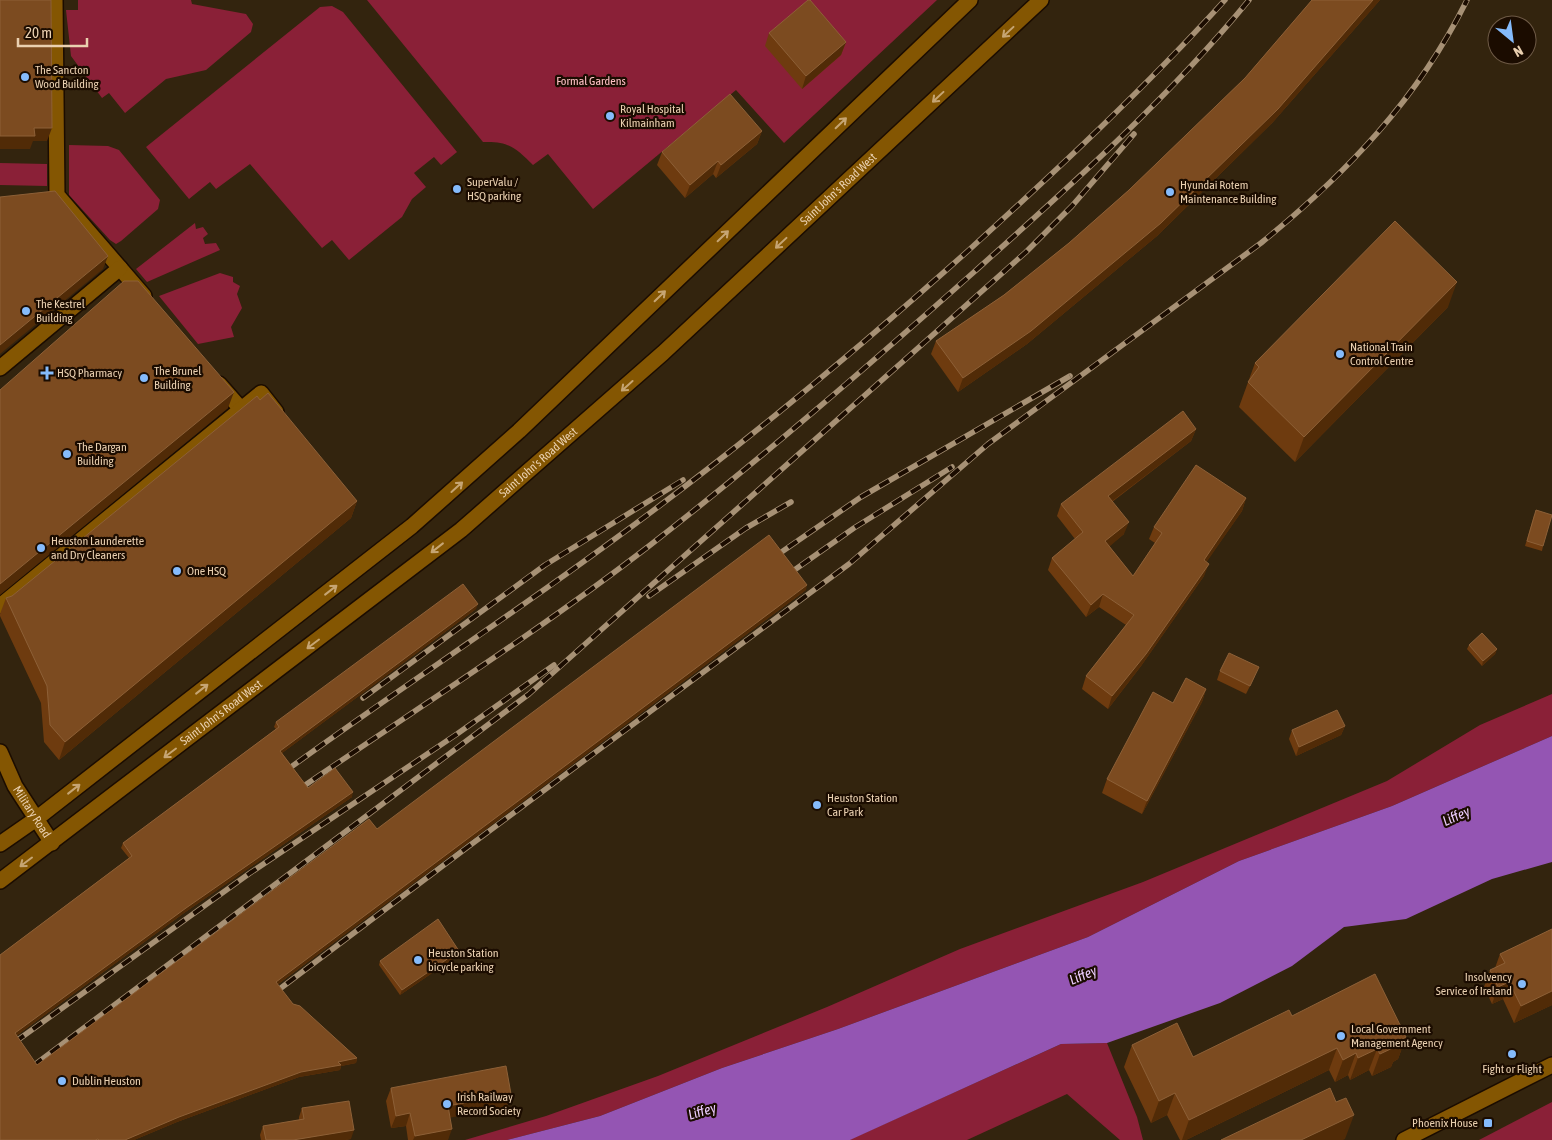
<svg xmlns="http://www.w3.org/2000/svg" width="1552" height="1140" viewBox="0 0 1552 1140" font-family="'Asap Condensed',sans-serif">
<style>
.green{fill:#8a2037}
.water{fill:#9455b3}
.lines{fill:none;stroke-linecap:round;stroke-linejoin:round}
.street-casing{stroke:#1b0c00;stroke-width:18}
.secondary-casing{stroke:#1b0c00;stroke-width:18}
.street{stroke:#845602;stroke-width:15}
.secondary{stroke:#845602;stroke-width:15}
.rail-casing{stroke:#a79175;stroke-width:5.5}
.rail{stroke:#1b0c00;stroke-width:4;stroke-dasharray:11;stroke-linecap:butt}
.wall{fill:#6e3b0f}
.shaded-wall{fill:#512b07}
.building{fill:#7c4b20;stroke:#8d6037}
.oneway{stroke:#c6a573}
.poi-dot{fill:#85bbfb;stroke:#1b0c00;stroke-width:2}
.labels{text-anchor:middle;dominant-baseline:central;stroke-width:4.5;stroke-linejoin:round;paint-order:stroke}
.poi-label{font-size:12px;fill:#ead0b0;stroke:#1b0c00;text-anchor:start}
.park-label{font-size:12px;fill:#ffc0c5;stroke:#1b0c00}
.street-label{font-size:12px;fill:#ead0b0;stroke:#1b0c00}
.water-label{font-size:14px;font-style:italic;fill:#eccdfe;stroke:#1b0c00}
</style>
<rect width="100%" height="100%" fill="#33240e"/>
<!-- green -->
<g class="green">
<polygon points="78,0 191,0 192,4 246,14 253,24 251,32 206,70 166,79 125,113 109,93 102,98 71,56 66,10 78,10"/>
<path d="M367 0H937L784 143 736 90 593 209 548 154 533 165C516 148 509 141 483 142Z"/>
<polygon points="332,6 343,12 457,152 441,165 434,157 414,173 426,187 412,199 402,217 349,260 332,240 322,248 250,164 216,189 210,182 189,199 146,147 320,7"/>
<polygon points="69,145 108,146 119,150 160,200 158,209 121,241 116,244 110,240 69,195"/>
<polygon points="0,163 47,164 47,186 0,185"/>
<polygon points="195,223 196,229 203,227 208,234 203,238 205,244 216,243 220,250 147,282 136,269"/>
<polygon points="220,273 233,277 233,282 240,286 237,294 242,308 231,327 234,337 198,344 159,296"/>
<polygon points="1552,694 1552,736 1392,806 1239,861 1088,937 838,1029 722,1068 600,1116 507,1140 465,1140 546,1116 658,1076 827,1007 960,949 1143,882 1387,781 1480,725"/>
<polygon points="1107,1043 1137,1117 1143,1140 1120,1140 1067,1094 967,1140 849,1140 1061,1044"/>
<polygon points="1552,1102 1552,1140 1479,1140"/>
</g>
<!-- water -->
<polygon class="water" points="1552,736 1552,862 1492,879 1406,919 1344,927 1292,966 1220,1003 1107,1043 1061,1044 850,1140 507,1140 600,1116 722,1068 838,1029 1088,937 1239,861 1392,806"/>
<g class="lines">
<defs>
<g id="street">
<polyline points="55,0 57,195 144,296"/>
<polyline points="0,368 120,268"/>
<polyline points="219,384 241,409"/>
<polyline points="0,606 261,393 276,412"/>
</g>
<g id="secondary">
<path id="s1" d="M0 752 15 786 52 843"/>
<polyline points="0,844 36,819 412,526 519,431 970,0"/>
<path id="s2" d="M0 881 461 530 663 353 1041 0"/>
<polyline points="1404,1140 1552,1065"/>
</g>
</defs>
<!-- street casing -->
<use href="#street" class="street-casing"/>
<!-- secondary casing -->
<use href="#secondary" class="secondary-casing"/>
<!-- street -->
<use href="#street" class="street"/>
<!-- secondary -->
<use href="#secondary" class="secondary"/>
<defs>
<g id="rail">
<polyline points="770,560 861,497 1070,376"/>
<polyline points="783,578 854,528 952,467"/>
<polyline points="649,596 746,528 791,502"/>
<polyline points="363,698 545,565 683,480"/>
<path d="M280 775C390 695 503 621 612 541 737 450 855 352 970 249 1058 169 1145 88 1225 0"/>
<path d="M295 792C413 711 535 634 649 546 761 459 868 366 974 272 1070 186 1167 100 1249 0"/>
<path d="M269 997 469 846 849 564 988 444 1261 243C1346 174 1418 99 1467 0"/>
<polyline points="15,1042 250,873 457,734 554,665"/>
<polyline points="33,1066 529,694 1026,252 1072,206 1134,134"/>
</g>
</defs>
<!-- rail casing -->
<use href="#rail" class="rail-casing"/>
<!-- rail -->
<use href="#rail" class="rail"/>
</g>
<!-- wall -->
<g class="wall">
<polygon points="1312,0 1380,0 1273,122 1157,236 1027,344 958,392 931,354 936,341 1004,295 1069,243 1129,190 1245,78"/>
<polygon points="769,33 846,42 841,55 802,89 765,46"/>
<polygon points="762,131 757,144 716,178 713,174 685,198 657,165 662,152"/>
<polygon points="1448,307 1295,462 1239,407 1255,363"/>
<polygon points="1196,429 1191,441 1112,502 1124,534 1109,546 1133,576 1155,543 1149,539 1154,527 1246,498 1242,511 1206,562 1204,576 1141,666 1108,709 1082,689 1086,676 1126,625 1099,607 1086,617 1048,570 1052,558 1075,539 1057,516 1061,504"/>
<polygon points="357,501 351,518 59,760 44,742 41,703 0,616 0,614 6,598"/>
<polygon points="1534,515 1543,546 1542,551 1525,546"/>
<polygon points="806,590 277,985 293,1004 357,1058 356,1063 341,1066 340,1070 299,1077 177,1122 134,1140 0,1140 0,955 129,858 121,848 123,843 276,729 274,727 276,722 476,609 282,753 308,788 352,797 184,913 16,1036 37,1065 377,829"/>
<polygon points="1469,645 1497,649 1495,654 1482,666 1467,649"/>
<polygon points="1220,671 1255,676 1246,694 1217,680"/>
<polygon points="1206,689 1202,702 1142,814 1102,793 1107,779 1173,703"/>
<polygon points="1345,726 1341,735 1296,756 1289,739 1292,730"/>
<polygon points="1552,929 1552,1005 1514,1023 1503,999 1492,1004 1484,987 1490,970 1495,968 1500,954"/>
<polygon points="459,951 457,956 400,995 379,965 380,961"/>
<polygon points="1292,1016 1406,1037 1398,1059 1393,1062 1391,1067 1372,1076 1369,1070 1350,1080 1348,1075 1335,1082 1329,1070 1186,1140 1180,1140 1167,1115 1151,1123 1124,1067 1132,1045 1193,1057"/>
<polygon points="391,1088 511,1094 507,1107 450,1117 448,1140 408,1140 406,1126 391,1128 386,1101"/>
<polygon points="302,1108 351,1139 345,1140 261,1140 260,1135 263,1126 299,1120 299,1117"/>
</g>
<!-- shaded-wall -->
<g class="shaded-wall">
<polygon points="1373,0 1380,0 1273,122 1157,236 1027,344 958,392 963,378"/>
<polygon points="846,42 841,55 802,89 806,76"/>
<polygon points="34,128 52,128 47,141 33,141 30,149 0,149 0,136"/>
<polygon points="762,131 757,144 716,178 721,165"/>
<polygon points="718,161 713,174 685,198 690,185"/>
<polygon points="108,256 103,269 0,354 0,345"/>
<polygon points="1457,282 1448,307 1295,462 1304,437"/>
<polygon points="234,392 228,408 0,595 0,584"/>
<polygon points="1196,429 1191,441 1103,508 1108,496"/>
<polygon points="1246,498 1242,511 1199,573 1204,560"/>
<polygon points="357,501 351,518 59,760 65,742"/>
<polygon points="1129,522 1124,534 1101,554 1105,541"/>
<polygon points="1209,564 1204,576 1141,666 1108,709 1112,696"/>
<polygon points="807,585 806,590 274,987 276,982"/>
<polygon points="1103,594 1099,607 1086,617 1091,605"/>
<polygon points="478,604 476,609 278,756 280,751"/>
<polygon points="1497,649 1495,654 1482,666 1483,661"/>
<polygon points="1206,689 1202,702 1142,814 1147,801"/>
<polygon points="1345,726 1341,735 1296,756 1299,747"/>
<polygon points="353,792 352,797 184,913 13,1038 15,1033 186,908"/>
<polygon points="459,951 457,956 400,995 402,990"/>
<polygon points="1509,982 1503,999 1492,1004 1498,987"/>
<polygon points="1552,991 1552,1005 1514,1023 1521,1006"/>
<polygon points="1406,1037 1398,1059 1393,1062 1391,1067 1372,1076 1380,1054 1398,1042"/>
<polygon points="1337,1048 1329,1070 1186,1140 1182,1140 1189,1120"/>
<polygon points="1377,1049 1369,1070 1350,1080 1358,1058"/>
<polygon points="1356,1053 1348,1075 1335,1082 1343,1060"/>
<polygon points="357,1058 356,1063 341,1066 340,1070 299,1077 177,1122 134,1140 125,1140 179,1117 301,1072 338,1062"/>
<polygon points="1175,1093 1167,1115 1151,1123 1159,1101"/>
<polygon points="511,1094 507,1107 443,1119 448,1106"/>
<polygon points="410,1113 406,1126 391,1128 396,1116"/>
<polygon points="1354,1115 1345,1139 1343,1140 1301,1140"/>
<polygon points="452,1129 448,1140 413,1140 415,1136"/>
<polygon points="354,1130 351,1139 345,1140 293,1140"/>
</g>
<!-- building -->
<g class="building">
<polygon points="0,0 51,0 52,128 34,128 35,136 0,136"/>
<polygon points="808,0 810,0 846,42 806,76 769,33"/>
<polygon points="1312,0 1373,0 1278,109 1161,223 1031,331 963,378 936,341 1004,295 1069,243 1129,190 1245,78"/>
<polygon points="730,94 762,131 721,165 718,161 690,185 662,152"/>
<polygon points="55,191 108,256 0,345 0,197"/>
<polygon points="1395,221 1457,282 1304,437 1248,382 1259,367 1255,363"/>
<polygon points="124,281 138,281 234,392 0,584 0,390"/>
<polygon points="268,393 357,501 65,742 50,725 47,686 6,598 12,596 257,396 260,400"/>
<polygon points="1183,411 1196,429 1108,496 1129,522 1105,541 1133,576 1162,533 1154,527 1196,465 1246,498 1204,560 1209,564 1146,654 1112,696 1086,676 1134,615 1103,594 1091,605 1052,558 1083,532 1061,504"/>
<polygon points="1536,510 1552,515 1543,546 1527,541"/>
<polygon points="769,535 807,585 276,982 293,1004 300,1006 357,1058 338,1062 341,1065 301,1072 179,1117 125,1140 99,1140 98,1139 95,1140 0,1140 0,955 132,856 123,843 279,727 276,722 463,584 478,604 280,751 308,788 335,768 353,792 186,908 15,1033 37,1065 369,819 377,829"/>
<polygon points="1482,633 1497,649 1483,661 1469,645"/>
<polygon points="1229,653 1259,667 1250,686 1220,671"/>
<polygon points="1186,678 1206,689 1147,801 1107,779 1153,692 1173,703"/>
<polygon points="1337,710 1345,726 1299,747 1292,730"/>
<polygon points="438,919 459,951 402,990 380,961"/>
<polygon points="1552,929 1552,991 1521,1006 1509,982 1498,987 1490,970 1505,963 1500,954"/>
<polygon points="1375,974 1406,1037 1398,1042 1399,1045 1380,1054 1377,1049 1358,1058 1356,1053 1343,1060 1337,1048 1189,1120 1175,1093 1159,1101 1132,1045 1177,1023 1193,1057 1289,1010 1292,1016"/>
<polygon points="506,1066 511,1094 448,1106 452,1129 415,1136 410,1113 396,1116 391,1088"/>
<polygon points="1330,1088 1336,1102 1346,1098 1354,1115 1301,1140 1221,1140"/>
<polygon points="349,1101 354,1130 293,1140 266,1140 263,1126 304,1119 302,1108"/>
</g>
<!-- one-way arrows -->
<defs><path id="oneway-shaft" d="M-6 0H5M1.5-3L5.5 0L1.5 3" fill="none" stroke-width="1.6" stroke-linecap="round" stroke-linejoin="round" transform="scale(1.25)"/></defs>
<g class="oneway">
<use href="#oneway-shaft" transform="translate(1008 32) rotate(137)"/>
<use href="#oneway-shaft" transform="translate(938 97) rotate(137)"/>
<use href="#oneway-shaft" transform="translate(841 123) rotate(-44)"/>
<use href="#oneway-shaft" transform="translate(723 236) rotate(-44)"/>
<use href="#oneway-shaft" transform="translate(781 243) rotate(137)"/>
<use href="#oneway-shaft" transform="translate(660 296) rotate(-44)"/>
<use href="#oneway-shaft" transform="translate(627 386) rotate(138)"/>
<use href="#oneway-shaft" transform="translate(457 487) rotate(-42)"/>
<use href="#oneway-shaft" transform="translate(437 548) rotate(142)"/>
<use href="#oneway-shaft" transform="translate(331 590) rotate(-38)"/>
<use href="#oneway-shaft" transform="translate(313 644) rotate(143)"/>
<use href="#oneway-shaft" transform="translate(202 689) rotate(-38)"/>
<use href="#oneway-shaft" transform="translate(170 753) rotate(143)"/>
<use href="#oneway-shaft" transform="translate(74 789) rotate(-38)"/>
<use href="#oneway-shaft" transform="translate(26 862) rotate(143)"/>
</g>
<!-- markers -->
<g class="poi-dot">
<circle cx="25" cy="77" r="5"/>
<circle cx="610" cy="116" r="5"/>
<circle cx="457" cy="189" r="5"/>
<circle cx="1170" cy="192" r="5"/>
<circle cx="26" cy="311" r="5"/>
<circle cx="1340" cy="354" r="5"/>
<path d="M44.5 365.5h5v5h5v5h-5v5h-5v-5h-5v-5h5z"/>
<circle cx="144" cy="378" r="5"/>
<circle cx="67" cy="454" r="5"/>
<circle cx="41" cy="548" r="5"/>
<circle cx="177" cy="571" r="5"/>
<circle cx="817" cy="805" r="5"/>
<circle cx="418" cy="960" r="5"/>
<circle cx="1522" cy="984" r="5"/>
<circle cx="1341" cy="1036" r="5"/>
<circle cx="1512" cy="1054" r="5"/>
<circle cx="62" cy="1081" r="5"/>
<circle cx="447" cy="1104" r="5"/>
<rect x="1483" y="1118" width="10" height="10" rx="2.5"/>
</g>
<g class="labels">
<!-- poi labels -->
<g class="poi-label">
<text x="35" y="70">The Sancton<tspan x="35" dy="14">Wood Building</tspan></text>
<text x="620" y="109">Royal Hospital<tspan x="620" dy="14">Kilmainham</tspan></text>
<text x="467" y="182">SuperValu /<tspan x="467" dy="14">HSQ parking</tspan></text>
<text x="1180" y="185">Hyundai Rotem<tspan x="1180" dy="14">Maintenance Building</tspan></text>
<text x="36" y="304">The Kestrel<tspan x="36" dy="14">Building</tspan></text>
<text x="1350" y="347">National Train<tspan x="1350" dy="14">Control Centre</tspan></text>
<text x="154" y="371">The Brunel<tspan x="154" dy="14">Building</tspan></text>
<text x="57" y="373">HSQ Pharmacy</text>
<text x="77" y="447">The Dargan<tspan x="77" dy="14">Building</tspan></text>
<text x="51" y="541">Heuston Launderette<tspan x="51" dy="14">and Dry Cleaners</tspan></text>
<text x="187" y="571">One HSQ</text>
<text x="827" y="798">Heuston Station<tspan x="827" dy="14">Car Park</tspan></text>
<text x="428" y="953">Heuston Station<tspan x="428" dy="14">bicycle parking</tspan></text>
<text x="1512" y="977" text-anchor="end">Insolvency<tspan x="1512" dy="14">Service of Ireland</tspan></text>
<text x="1351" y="1029">Local Government<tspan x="1351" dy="14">Management Agency</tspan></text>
<text x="1512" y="1069" text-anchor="middle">Fight or Flight</text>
<text x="72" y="1081">Dublin Heuston</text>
<text x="457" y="1097">Irish Railway<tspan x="457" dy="14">Record Society</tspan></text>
<text x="1478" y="1123" text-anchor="end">Phoenix House</text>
</g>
<!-- park labels -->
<g class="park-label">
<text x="591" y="81">Formal Gardens</text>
</g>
<!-- street labels -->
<g class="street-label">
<text stroke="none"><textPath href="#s2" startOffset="1088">Saint John's Road West</textPath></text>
<text stroke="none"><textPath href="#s2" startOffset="682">Saint John's Road West</textPath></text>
<text stroke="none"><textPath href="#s2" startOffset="278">Saint John's Road West</textPath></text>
<text stroke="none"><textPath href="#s1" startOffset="68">Military Road</textPath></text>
</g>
<!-- water labels -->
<g class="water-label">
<text transform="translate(1456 816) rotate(-24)">Liffey</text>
<text transform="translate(1083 975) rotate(-22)">Liffey</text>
<text transform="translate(702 1111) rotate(-16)">Liffey</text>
</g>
</g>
<!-- north arrow -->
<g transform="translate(1512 40) rotate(151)"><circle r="24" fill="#1b0c00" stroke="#6e5a46"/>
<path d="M0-4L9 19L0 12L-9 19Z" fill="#85bbfb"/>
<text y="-8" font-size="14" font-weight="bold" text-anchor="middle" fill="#ead0b0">N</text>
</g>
<!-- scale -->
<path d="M18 38v8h69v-8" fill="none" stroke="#ead0b0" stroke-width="2.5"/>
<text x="25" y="38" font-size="15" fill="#ead0b0" stroke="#1b0c00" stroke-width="4" paint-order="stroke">20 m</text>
</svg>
